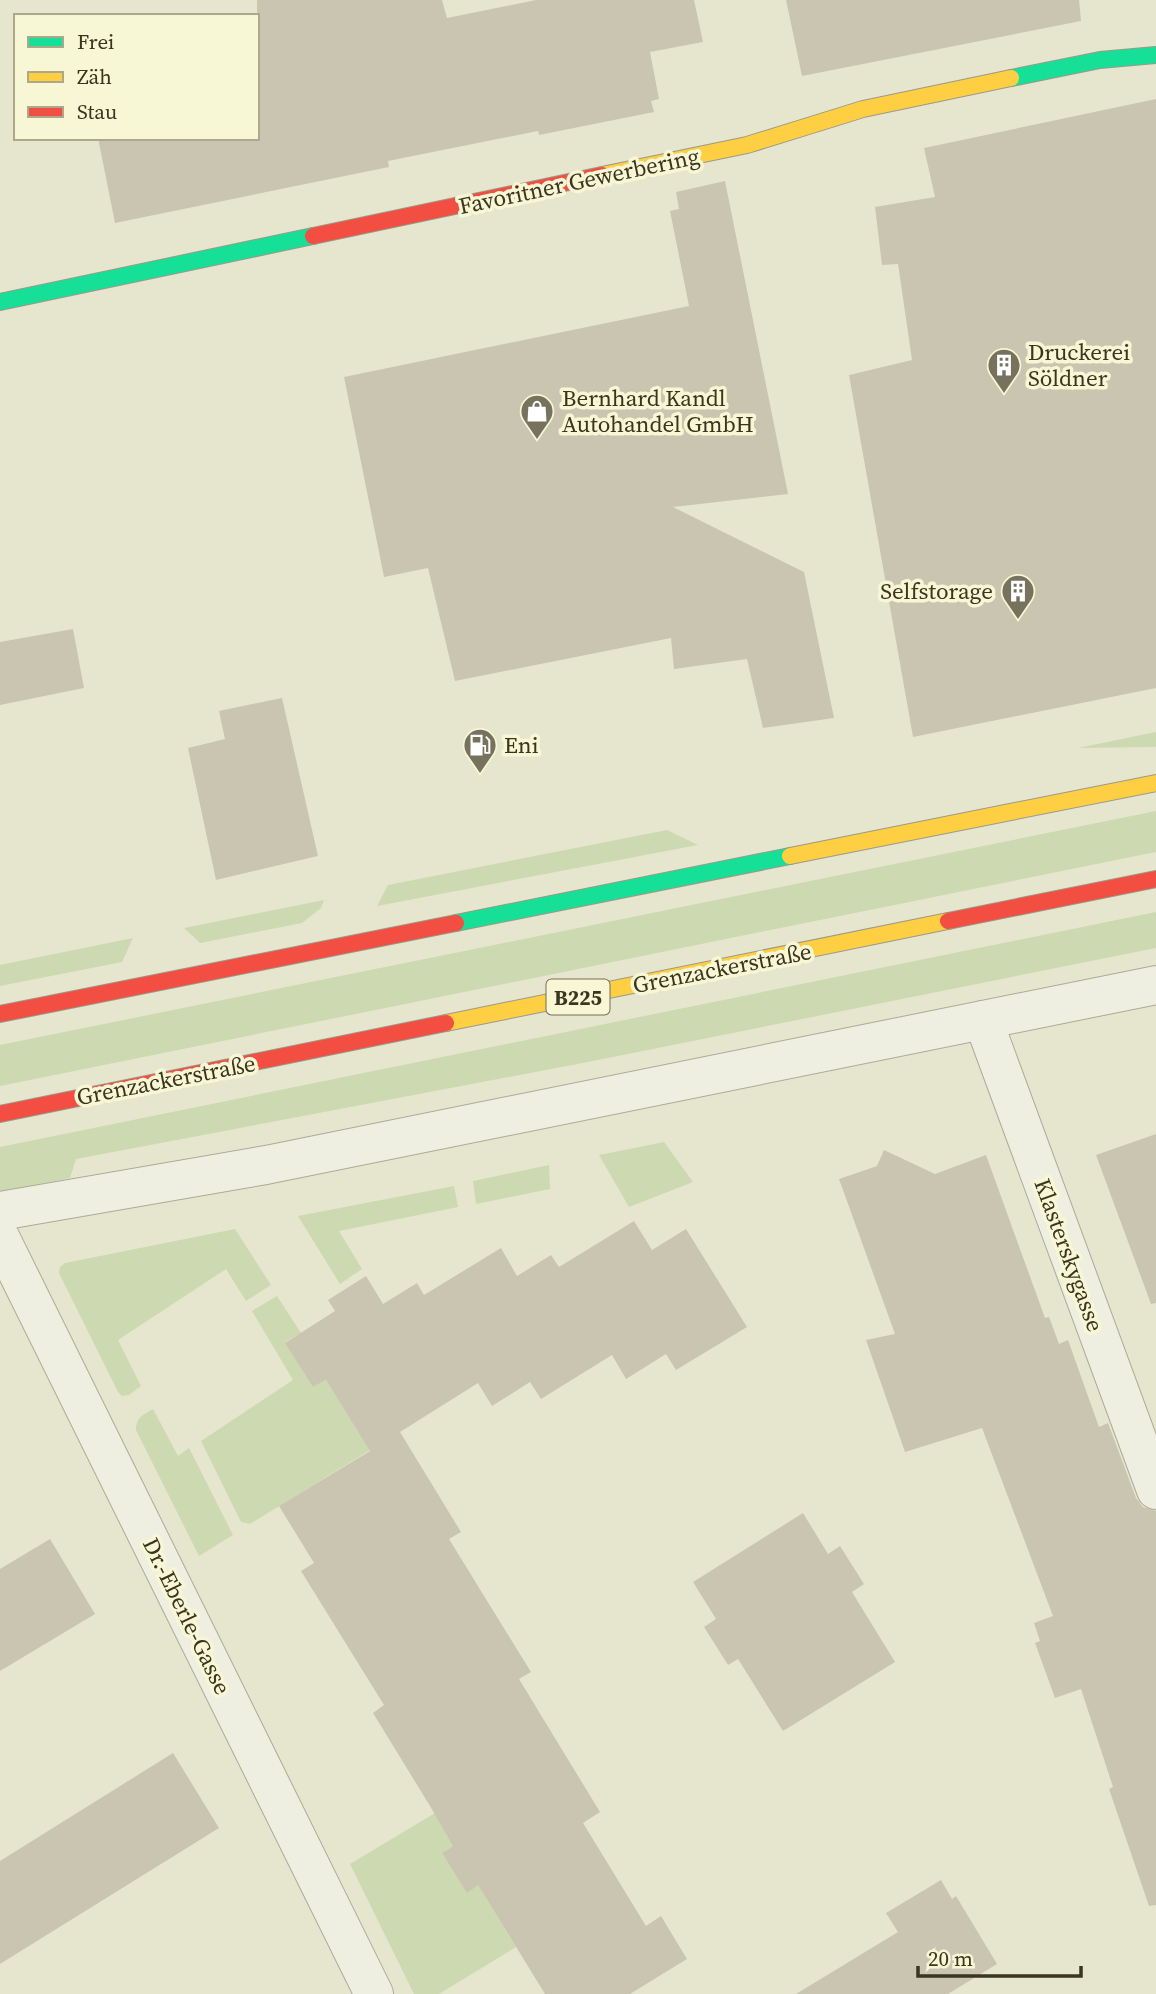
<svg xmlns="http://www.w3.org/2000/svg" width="1156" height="1994" viewBox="0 0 1156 1994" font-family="'Source Serif 4',serif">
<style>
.green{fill:#cdd9b1}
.building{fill:#cac5b0}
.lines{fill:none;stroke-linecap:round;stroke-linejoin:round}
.street-casing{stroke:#acaa97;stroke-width:40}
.fast-casing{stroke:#9b9988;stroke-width:18}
.slow-casing{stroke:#9b9988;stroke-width:18}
.jam-casing{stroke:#9b9988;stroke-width:18}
.street{stroke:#eeeee1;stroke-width:38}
.fast{stroke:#16e098;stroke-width:16}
.slow{stroke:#ffcf43;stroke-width:16}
.jam{stroke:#f24e42;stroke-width:16}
.labels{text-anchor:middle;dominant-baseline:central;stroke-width:7;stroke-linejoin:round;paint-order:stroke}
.shield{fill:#f7f6d5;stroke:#736e56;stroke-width:2}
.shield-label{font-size:21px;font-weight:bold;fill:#3b341f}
.street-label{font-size:23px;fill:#3b341f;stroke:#f7f6d5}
.poi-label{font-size:23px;fill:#3b341f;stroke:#f7f6d5;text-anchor:start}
</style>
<rect width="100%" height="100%" fill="#e6e6cf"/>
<!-- green -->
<g class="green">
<polygon points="1156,732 1156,747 1078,748"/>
<polygon points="1156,811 1156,852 0,1086 0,1045"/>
<polygon points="667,830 698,845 377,906 388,885"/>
<polygon points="324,900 321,908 302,923 200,943 184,928"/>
<polygon points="1156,912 1156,948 588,1062 76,1159 70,1178 0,1193 0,1147"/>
<polygon points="133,938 122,962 0,986 0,965"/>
<polygon points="664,1142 693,1182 629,1207 599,1155"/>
<polygon points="549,1165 550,1189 476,1204 473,1181"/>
<polygon points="454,1186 458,1207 339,1231 362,1269 340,1284 298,1216"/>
<polygon points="235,1229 271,1285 246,1301 226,1269 118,1340 141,1386 129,1395 122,1396 118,1392 59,1273 60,1267 65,1263"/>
<polygon points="277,1296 301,1333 285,1342 313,1387 326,1380 370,1450 250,1524 241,1522 201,1441 293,1380 252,1311"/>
<path d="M153 1409 178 1456 189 1448 233 1535 199 1556 136 1430C136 1417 143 1415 153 1409Z"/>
<polygon points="435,1813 454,1845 442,1853 467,1892 478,1885 516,1947 439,1994 414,1994 350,1864"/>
</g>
<!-- building -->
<g class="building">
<polygon points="257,0 442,0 447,18 536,0 694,0 703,42 650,52 659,99 651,101 654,112 539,135 538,131 388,161 389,167 115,223 98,138 257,138"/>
<polygon points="786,0 1079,0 1081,21 802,76"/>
<polygon points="1156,99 1156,688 913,737 849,375 912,360 898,264 882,265 875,207 935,197 924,148"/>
<polygon points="725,181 788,494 673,507 804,572 834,718 763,728 747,659 674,669 671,638 455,681 428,568 384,577 344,377 689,306 670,211 679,209 676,192"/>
<polygon points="73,629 84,688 0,705 0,642"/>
<polygon points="282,698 318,856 216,880 188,748 225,739 219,711"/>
<polygon points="1156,1134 1156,1303 1151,1304 1096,1155"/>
<polygon points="884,1150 935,1174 986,1155 1045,1318 1049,1317 1059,1344 1068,1340 1099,1427 1108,1423 1136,1498 1143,1507 1156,1511 1156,1905 1149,1906 1109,1789 1113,1787 1081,1689 1055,1698 1035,1643 1040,1641 1034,1623 1053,1616 982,1428 905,1452 866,1340 895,1334 839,1179 877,1166"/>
<polygon points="634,1221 652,1250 686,1229 747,1327 676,1370 666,1354 626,1379 612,1355 541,1399 530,1382 492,1406 478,1383 400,1432 461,1532 449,1539 531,1672 519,1679 600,1812 583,1823 646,1926 661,1916 687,1959 630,1994 545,1994 478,1885 467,1893 442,1853 453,1846 430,1806 373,1713 384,1705 301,1571 314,1563 279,1506 370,1451 326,1380 313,1387 285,1343 335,1311 328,1300 366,1276 383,1304 417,1283 424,1295 501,1248 517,1276 551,1255 559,1267"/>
<polygon points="803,1513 828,1554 840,1546 864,1584 852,1592 895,1662 783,1731 738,1659 728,1665 704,1627 716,1619 693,1582"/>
<polygon points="50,1539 95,1614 0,1671 0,1569"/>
<polygon points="173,1753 219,1828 0,1964 0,1861"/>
<polygon points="941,1880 952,1899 956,1896 997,1964 948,1994 796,1994 898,1932 886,1913"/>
</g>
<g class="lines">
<defs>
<g id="street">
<polyline points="983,1020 1156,1490"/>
<polyline points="0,1211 266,1165 1156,985"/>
<polyline points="0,1237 374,1994"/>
</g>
<g id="fast">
<polyline points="1011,78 1100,60 1156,55"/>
<polyline points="0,302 313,236"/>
<polyline points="456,923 790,856"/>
</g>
<g id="slow">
<polyline points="602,175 747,145 863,109 1011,78"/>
<polyline points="790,856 1156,783"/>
<polyline points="446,1023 948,921"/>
</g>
<g id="jam">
<polyline points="313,236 602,175"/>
<polyline points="948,921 1156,879"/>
<polyline points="0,1014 456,923"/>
<polyline points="0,1114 446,1023"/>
</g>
</defs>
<!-- street casing -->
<use href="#street" class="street-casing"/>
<!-- fast casing -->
<use href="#fast" class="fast-casing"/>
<!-- slow casing -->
<use href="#slow" class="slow-casing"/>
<!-- jam casing -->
<use href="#jam" class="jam-casing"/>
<!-- street -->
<use href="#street" class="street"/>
<!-- fast -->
<use href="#fast" class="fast"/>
<!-- slow -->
<use href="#slow" class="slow"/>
<!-- jam -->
<use href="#jam" class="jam"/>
</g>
<!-- icons -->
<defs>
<symbol id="building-pin" viewBox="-11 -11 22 30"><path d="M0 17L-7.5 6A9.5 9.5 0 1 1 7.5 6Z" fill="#77725d" stroke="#f7f6d5"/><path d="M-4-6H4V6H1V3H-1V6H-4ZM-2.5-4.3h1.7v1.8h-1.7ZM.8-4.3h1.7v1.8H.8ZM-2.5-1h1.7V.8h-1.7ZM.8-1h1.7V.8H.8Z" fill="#fff"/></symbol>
<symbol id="shop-pin" viewBox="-11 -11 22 30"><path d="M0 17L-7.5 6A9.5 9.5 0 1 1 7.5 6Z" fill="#77725d" stroke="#f7f6d5"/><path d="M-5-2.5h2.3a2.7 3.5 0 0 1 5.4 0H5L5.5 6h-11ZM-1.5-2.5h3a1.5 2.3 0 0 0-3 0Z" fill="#fff"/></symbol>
<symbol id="fuel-pin" viewBox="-11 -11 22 30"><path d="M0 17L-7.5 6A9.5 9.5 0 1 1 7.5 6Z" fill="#77725d" stroke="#f7f6d5"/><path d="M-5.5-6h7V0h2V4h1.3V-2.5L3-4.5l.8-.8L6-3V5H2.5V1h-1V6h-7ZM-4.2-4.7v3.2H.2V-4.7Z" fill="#fff"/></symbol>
</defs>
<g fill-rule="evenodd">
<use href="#building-pin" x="985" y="346" width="38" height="52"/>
<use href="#shop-pin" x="518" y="392" width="38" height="52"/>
<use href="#building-pin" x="999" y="572" width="38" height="52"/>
<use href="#fuel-pin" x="461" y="726" width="38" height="52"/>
</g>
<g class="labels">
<!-- shield labels -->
<rect class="shield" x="546.5" y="979.5" width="63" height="35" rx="5"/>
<g class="shield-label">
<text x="578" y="997">B225</text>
</g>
<!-- street labels -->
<g class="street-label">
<text transform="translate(579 181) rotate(-12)">Favoritner Gewerbering</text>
<text transform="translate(722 968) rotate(-11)">Grenzackerstraße</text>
<text transform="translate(166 1080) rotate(-11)">Grenzackerstraße</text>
<text transform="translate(1069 1255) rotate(70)">Klasterskygasse</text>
<text transform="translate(187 1616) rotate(64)">Dr.-Eberle-Gasse</text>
</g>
<!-- poi labels -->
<g class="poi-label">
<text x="1028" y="352">Druckerei<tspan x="1028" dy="26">Söldner</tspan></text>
<text x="562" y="398">Bernhard Kandl<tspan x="562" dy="26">Autohandel GmbH</tspan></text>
<text x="993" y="591" text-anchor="end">Selfstorage</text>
<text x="504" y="745">Eni</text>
</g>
</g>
<!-- legend -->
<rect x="14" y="14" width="245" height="126" fill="#f7f6d5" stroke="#aca88c" stroke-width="2"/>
<rect x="28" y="37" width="35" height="10" fill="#16e098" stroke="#aca88c" stroke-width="2"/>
<text x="77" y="49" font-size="21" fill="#3b341f">Frei</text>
<rect x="28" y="72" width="35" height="10" fill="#ffcf43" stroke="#aca88c" stroke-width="2"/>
<text x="77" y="84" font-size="21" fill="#3b341f">Zäh</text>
<rect x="28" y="107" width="35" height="10" fill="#f24e42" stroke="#aca88c" stroke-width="2"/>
<text x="77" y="119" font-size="21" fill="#3b341f">Stau</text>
<!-- scale -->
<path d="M918 1966v10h163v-10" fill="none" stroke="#3b341f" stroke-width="3.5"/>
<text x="928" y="1966" font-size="21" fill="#3b341f" stroke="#f7f6d5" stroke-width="5" paint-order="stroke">20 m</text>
</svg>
